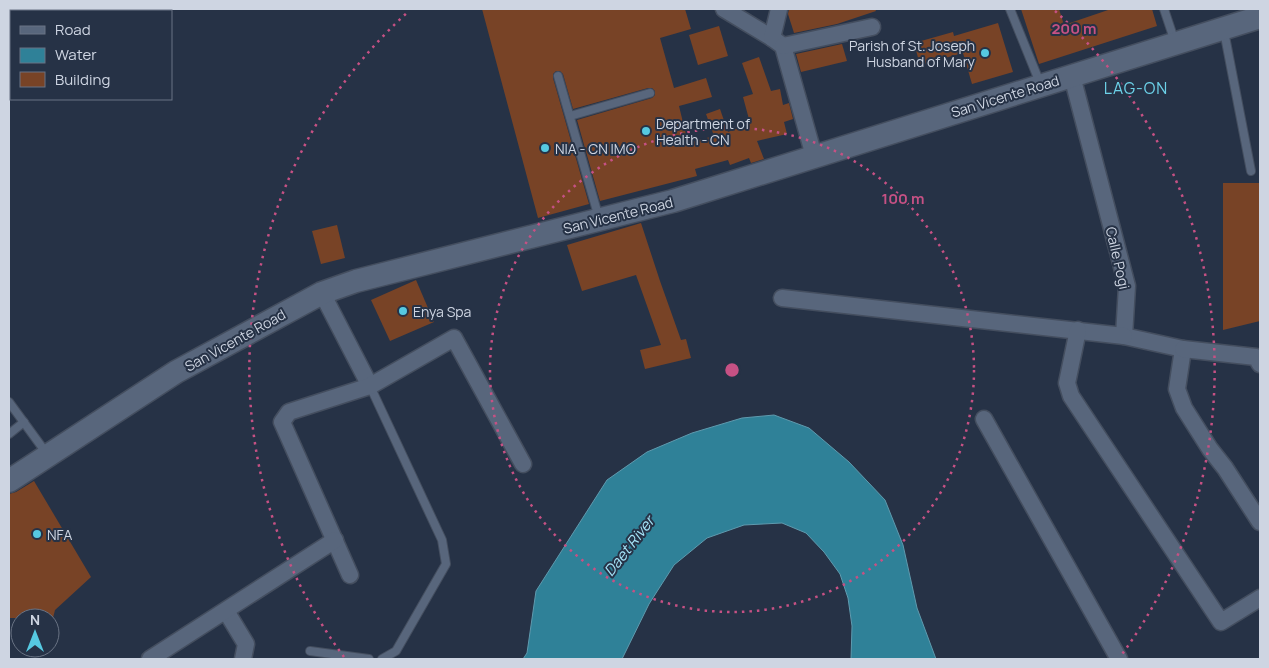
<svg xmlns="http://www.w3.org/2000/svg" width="1269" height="668" viewBox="0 0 1269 668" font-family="Manrope,sans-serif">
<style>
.water{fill:#2f8198;stroke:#5f9aae}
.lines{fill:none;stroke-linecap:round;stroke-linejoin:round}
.stream{stroke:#5f9aae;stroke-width:5}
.building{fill:#784326}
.service-casing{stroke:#444e5f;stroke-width:10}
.minor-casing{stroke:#444e5f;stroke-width:19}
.tertiary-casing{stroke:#444e5f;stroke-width:22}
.secondary-casing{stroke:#444e5f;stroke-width:25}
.service{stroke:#58667c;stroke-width:8}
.minor{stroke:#58667c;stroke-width:16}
.tertiary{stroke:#58667c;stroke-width:20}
.secondary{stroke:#58667c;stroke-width:22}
.ring{fill:none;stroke:#c65184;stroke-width:2.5;stroke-dasharray:2.5 5}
.poi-dot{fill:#56c9e1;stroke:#263246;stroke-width:2}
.labels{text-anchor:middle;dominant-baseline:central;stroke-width:4;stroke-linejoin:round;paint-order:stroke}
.poi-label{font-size:14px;fill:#ced5e2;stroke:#263246;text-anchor:start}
.street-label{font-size:14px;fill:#ced5e2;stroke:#263246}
.water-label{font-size:15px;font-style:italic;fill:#a5e4f8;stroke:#263246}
.quarter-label{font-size:16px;letter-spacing:1px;fill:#6cd2e9;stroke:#263246}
.centre{fill:#c65184;stroke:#263246;stroke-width:2.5}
.ring-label{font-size:15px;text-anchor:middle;font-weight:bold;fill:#c65184;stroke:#263246;stroke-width:4;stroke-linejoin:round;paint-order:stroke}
</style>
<rect width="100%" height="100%" fill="#263246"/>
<!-- water -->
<polygon class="water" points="774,415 809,428 849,462 885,500 903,545 917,608 936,659 851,659 852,626 848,598 840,574 824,552 806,533 782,523 744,525 707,538 674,565 649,604 622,659 523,659 527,653 536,591 607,480 647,452 692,433 742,418"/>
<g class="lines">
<!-- stream -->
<g class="stream">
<polyline points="49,11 51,9"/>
<polyline points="9,62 11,59"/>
</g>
</g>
<!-- building -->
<g class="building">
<polygon points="482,9 685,9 691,29 660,38 674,88 706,78 712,97 679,106 688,143 714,136 706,114 720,109 728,132 750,123 743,97 753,94 742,63 759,57 771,91 780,89 783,105 789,103 793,119 784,122 787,134 757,141 764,159 751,163 749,158 730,165 728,160 695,169 697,176 600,201 577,120 652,98 655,95 655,91 652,88 648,88 573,109 563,74 560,71 556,71 553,74 553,78 589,204 538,218"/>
<polygon points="789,9 875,9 876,11 837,24 794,33 788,14"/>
<polygon points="1021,9 1059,9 1064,25 1111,9 1152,9 1157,26 1039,64"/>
<polygon points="998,23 1013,72 972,84 963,53 920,65 914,43 953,32 954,36"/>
<polygon points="719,26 728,56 698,65 689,35"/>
<polygon points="842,44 847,61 801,72 796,54"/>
<polygon points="1223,183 1260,183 1260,321 1223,330"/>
<polygon points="641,223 660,281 681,340 686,339 691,358 645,369 640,350 661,345 636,275 582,291 567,245"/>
<polygon points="337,225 345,258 321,264 312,231"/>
<polygon points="416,280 434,322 390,341 371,300"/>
<polygon points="34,481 91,577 55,610 53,618 9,618 9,494 16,492"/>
</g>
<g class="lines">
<defs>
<g id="service">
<polyline points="1010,9 1040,83"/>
<polyline points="1164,9 1175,42"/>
<polyline points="1224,31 1251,171"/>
<polyline points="558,76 599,218"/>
<polyline points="570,116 650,93"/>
<polyline points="370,386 442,540 446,564 396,651 382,659"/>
<polyline points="9,402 47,454"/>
<polyline points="9,434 24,422"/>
<polyline points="310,651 369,659"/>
</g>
<g id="minor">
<polyline points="724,9 772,38 783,46 814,156"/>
<polyline points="772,38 779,9"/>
<polyline points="783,46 872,27"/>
<polyline points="1072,76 1127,286 1124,336 1183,349 1177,389 1184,408 1210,449 1225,468 1260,522"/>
<polyline points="322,293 370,386"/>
<polyline points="782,298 1124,336"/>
<polyline points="1078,330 1067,383 1071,396 1221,622 1260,598"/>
<polyline points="1183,349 1256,357 1260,364"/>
<polyline points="984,419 1119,659"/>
<polyline points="350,575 282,422 289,412 370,386 454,338 523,464"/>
<polyline points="226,611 246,644 243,659"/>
<polyline points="150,659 335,540"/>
</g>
<g id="tertiary">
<polyline points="34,11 36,9"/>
<polyline points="9,44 11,40"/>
</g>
<polyline id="secondary" points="9,481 176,372 322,293 356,281 673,201 1260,17"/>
</defs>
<!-- service casing -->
<use href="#service" class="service-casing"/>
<!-- minor casing -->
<use href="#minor" class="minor-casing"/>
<!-- tertiary casing -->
<use href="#tertiary" class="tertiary-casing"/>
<!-- secondary casing -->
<use href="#secondary" class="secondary-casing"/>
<!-- service -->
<use href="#service" class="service"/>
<!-- minor -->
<use href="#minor" class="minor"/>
<!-- tertiary -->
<use href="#tertiary" class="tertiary"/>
<!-- secondary -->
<use href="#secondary" class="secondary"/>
</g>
<!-- distance rings -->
<g class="ring">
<circle cx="732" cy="370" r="242"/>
<path d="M344 657A483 483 0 0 1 409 11M1055 11A483 483 0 0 1 1120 657"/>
</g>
<!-- markers -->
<g class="poi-dot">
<circle cx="985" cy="53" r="5"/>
<circle cx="646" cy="131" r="5"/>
<circle cx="545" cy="148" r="5"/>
<circle cx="403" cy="311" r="5"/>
<circle cx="37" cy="534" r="5"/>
</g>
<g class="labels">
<!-- poi labels -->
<g class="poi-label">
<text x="975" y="45" text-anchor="end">Parish of St. Joseph<tspan x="975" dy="16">Husband of Mary</tspan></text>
<text x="656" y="123">Department of<tspan x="656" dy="16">Health - CN</tspan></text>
<text x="555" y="148">NIA - CN IMO</text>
<text x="413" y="311">Enya Spa</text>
<text x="47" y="534">NFA</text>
</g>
<!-- street labels -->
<g class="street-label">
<text transform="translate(1005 96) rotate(-17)">San Vicente Road</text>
<text transform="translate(618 215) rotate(-14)">San Vicente Road</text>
<text transform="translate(1118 258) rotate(77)">Calle Pogi</text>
<text transform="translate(235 340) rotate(-29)">San Vicente Road</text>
</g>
<!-- water labels -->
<g class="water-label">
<text transform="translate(629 546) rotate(-52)">Daet River</text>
</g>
<!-- quarter labels -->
<g class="quarter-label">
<text x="1136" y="88">LAG-ON</text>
</g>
</g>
<circle cx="732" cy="370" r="8" class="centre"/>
<g class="ring-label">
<text x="1074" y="34">200 m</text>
<text x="903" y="204">100 m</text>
</g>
<!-- border -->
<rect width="1269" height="668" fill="none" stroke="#ced5e2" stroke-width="20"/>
<!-- legend -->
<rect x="10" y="10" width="162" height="90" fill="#263246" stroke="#697384"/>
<rect x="20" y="26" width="25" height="8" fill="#58667c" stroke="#697384"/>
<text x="55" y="35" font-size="15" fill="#ced5e2">Road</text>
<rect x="20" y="48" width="25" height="15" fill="#2f8198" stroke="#697384"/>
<text x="55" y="60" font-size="15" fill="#ced5e2">Water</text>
<rect x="20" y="72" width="25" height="15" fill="#784326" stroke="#697384"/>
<text x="55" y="85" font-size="15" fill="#ced5e2">Building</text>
<!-- north arrow -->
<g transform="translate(35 633)"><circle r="24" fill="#263246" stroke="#697384"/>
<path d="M0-4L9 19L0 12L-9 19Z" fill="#56c9e1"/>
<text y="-8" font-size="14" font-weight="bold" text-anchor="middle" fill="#ced5e2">N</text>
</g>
</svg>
